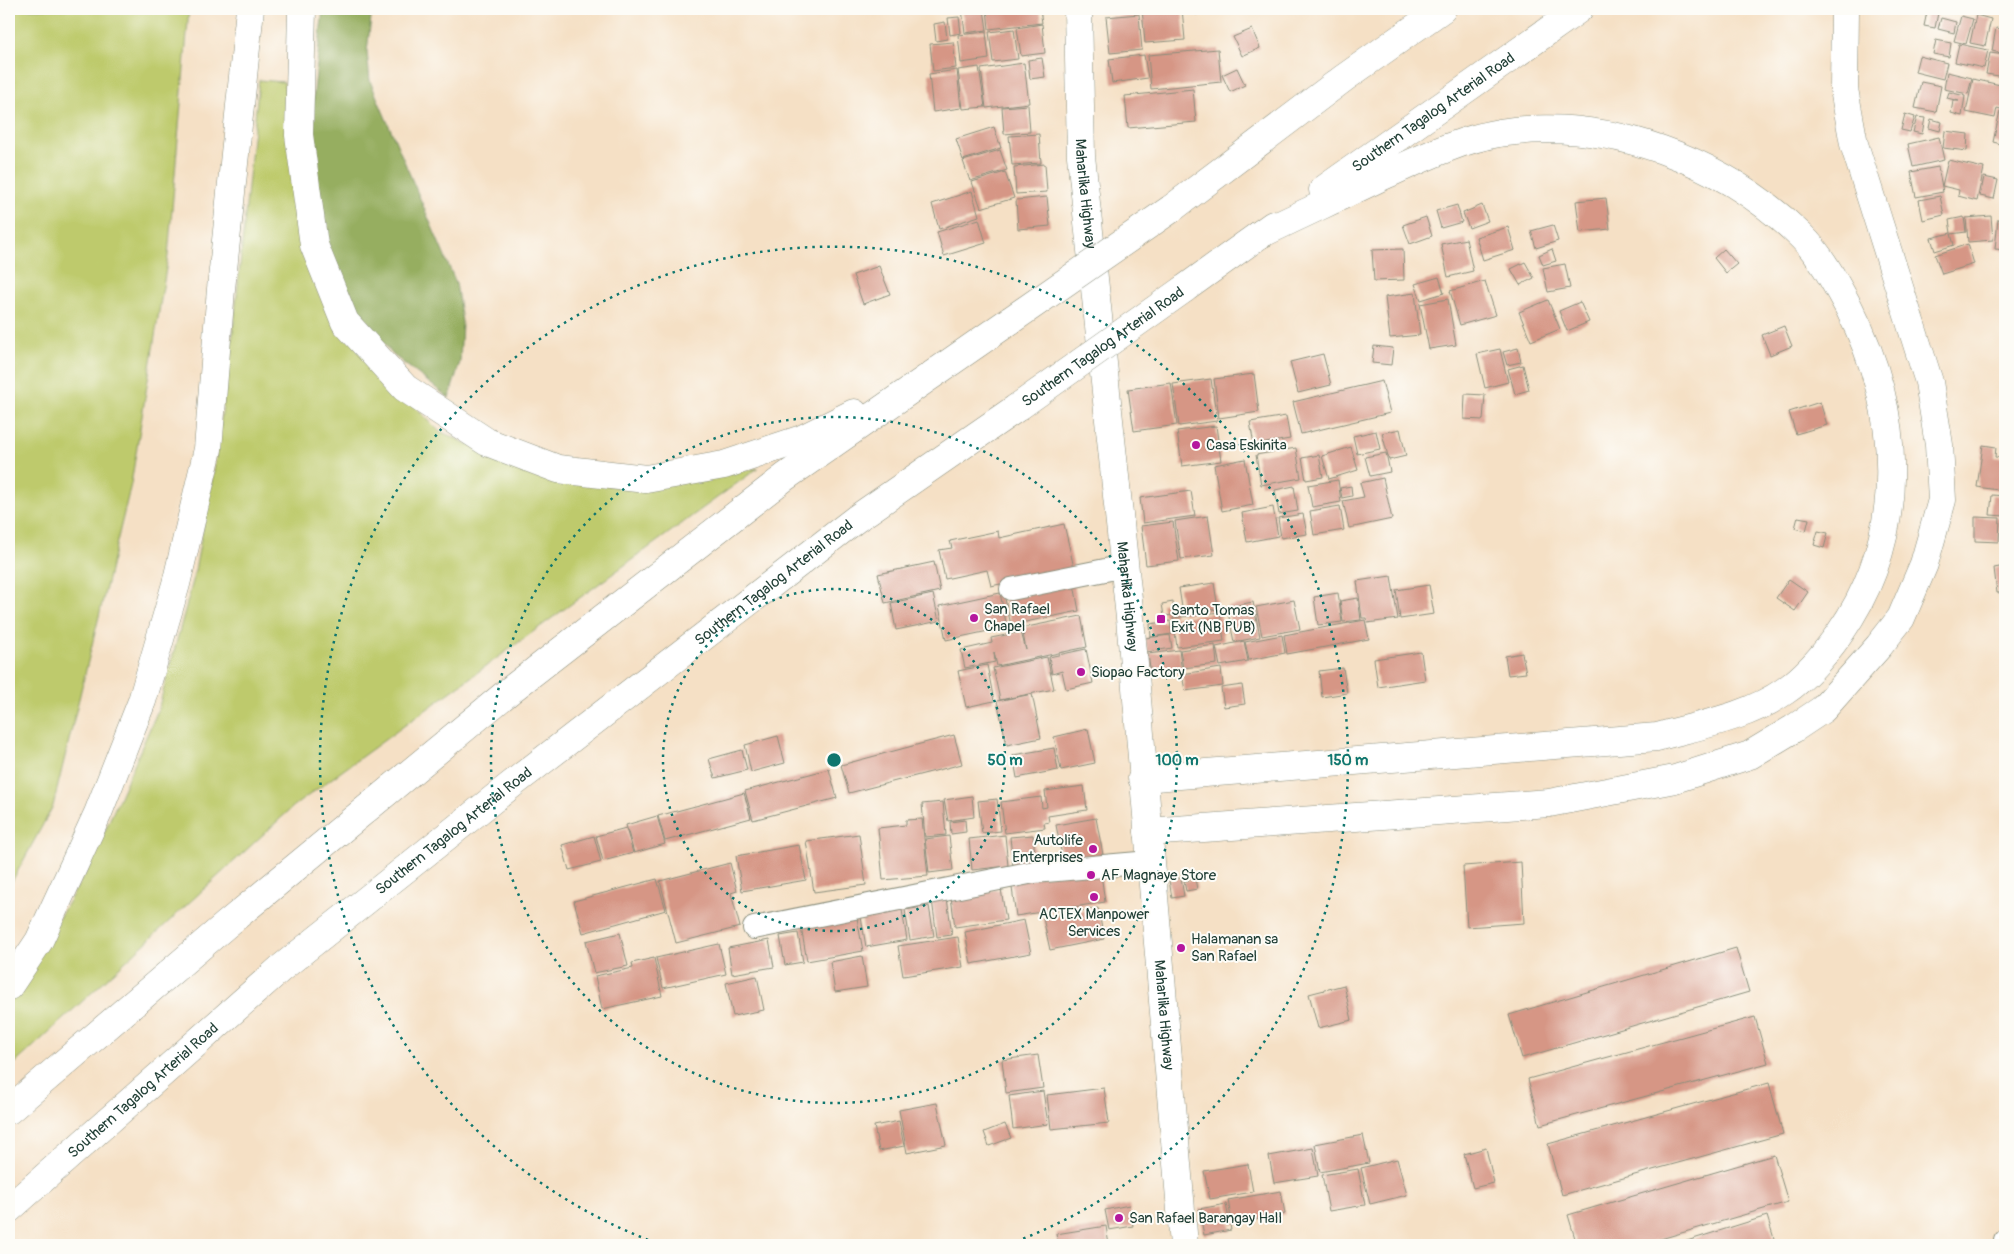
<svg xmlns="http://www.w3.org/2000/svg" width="2014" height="1254" viewBox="0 0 2014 1254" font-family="Pangolin,sans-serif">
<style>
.green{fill:#beca6c;stroke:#6e8450}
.forest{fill:#96ae60;stroke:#5a764a}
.building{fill:#d69685}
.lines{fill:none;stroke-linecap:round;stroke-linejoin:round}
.minor-casing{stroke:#8a8e7c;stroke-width:24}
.highway-casing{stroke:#8a8e7c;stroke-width:29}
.minor{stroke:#fff;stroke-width:22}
.highway{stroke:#fff;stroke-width:28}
.highway-bridge-casing{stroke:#8a8e7c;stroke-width:29;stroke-linecap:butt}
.highway-bridge{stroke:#fff;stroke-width:28}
.ring{fill:none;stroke:#0f766e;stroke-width:2.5;stroke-dasharray:2.5 5}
.poi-dot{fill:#b5179e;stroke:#fdfcf7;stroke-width:2}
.labels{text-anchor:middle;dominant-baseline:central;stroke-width:4;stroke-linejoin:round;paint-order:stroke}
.street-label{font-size:15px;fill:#1f3d34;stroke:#fdfcf7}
.poi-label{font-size:15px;fill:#1f3d34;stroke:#fdfcf7;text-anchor:start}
.centre{fill:#0f766e;stroke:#fdfcf7;stroke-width:2.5}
.ring-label{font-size:15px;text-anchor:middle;font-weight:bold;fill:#0f766e;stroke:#fdfcf7;stroke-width:4;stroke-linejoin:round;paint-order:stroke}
</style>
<rect width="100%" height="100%" fill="#fdfcf7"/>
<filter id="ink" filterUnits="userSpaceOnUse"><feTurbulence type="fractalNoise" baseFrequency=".02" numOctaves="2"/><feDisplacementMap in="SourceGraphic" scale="10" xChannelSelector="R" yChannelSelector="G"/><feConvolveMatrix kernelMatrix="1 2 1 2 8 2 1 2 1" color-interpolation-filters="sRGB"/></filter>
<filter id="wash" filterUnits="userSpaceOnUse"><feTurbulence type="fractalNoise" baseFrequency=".0096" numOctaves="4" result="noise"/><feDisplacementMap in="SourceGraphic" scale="20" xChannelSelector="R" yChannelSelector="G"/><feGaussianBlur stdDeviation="1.12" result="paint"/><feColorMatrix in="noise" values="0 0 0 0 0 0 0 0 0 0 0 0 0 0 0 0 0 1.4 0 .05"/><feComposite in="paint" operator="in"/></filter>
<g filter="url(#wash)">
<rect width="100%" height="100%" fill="#f5e0c5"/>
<!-- green -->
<g class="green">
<polygon points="9,9 189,9 168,256 131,484 53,806 9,887"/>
<polygon points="259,80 284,82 294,195 311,275 359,350 439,431 536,475 634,489 758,468 294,806 9,1069 9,1002 89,867 158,710 193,581 214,470 233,333"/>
</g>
<!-- forest -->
<polygon class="forest" points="323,9 372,9 367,52 370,81 456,283 462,322 460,362 449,398 392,354 349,297 322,243 309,137"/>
<g id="blocks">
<!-- building -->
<g class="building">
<polygon points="962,9 984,9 987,30 965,33"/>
<polygon points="987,9 1040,9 1042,23 989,29"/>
<polygon points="1142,9 1182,9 1185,40 1145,43"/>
<polygon points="1194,9 1214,9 1196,15"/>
<polygon points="1927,12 1938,13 1935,28 1924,26"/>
<polygon points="1139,14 1142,50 1110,53 1106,17"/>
<polygon points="1976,15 1991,19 1985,46 1970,43"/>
<polygon points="1961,16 1973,19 1966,44 1954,41"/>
<polygon points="959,17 961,33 950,35 948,18"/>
<polygon points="1941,18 1956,22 1954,33 1938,29"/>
<polygon points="945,22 947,39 936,41 934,24"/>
<polygon points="1042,24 1045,53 1021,56 1017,28"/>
<polygon points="1996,28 2005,30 2005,54 1992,51"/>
<polygon points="1014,29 1018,59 993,62 989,32"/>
<polygon points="1252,29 1260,48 1242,56 1233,37"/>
<polygon points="986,32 989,59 961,63 958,35"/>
<polygon points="1936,40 1951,43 1949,57 1933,54"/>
<polygon points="953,42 956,68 933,71 930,44"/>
<polygon points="1959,44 1988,50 1984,68 1955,62"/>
<polygon points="1218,49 1221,82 1151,89 1148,55"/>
<polygon points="1990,53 2005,55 2005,77 1986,74"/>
<polygon points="1144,55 1148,78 1112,83 1109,59"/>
<polygon points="1919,56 1947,63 1943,79 1915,72"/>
<polygon points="1042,58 1045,77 1030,79 1028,60"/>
<polygon points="1024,63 1029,103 986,108 981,69"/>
<polygon points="979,67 985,107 963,109 958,70"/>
<polygon points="1237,68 1245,85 1230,92 1222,75"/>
<polygon points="957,70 961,108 933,112 929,74"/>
<polygon points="1947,72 1972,78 1968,94 1944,89"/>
<polygon points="1973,79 2005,86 2005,110 1997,108 1995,118 1966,112"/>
<polygon points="1921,82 1941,86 1936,112 1915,108"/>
<polygon points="1193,89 1196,122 1128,128 1125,96"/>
<polygon points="1949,92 1965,96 1962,116 1951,113 1953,101 1959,101 1947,98"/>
<polygon points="1028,105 1030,132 1004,134 1002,107"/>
<polygon points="2000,111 2005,112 2005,145 1993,142"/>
<polygon points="1905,114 1915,117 1910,132 1901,130"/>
<polygon points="1917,117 1925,118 1922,134 1913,132"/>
<polygon points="1931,119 1942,122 1940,131 1929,128"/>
<polygon points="994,127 1001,148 963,160 956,139"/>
<polygon points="1945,131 1968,134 1967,151 1943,148"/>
<polygon points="1039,134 1041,163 1012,165 1009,136"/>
<polygon points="1939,137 1944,160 1913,167 1908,144"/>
<polygon points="1000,150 1007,170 970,181 963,161"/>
<polygon points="1948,160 1984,168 1977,201 1958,196 1959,190 1942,186"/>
<polygon points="1045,164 1047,192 1016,194 1014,167"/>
<polygon points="1938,167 1943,192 1916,197 1911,172"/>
<polygon points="1005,172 1014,198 981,208 972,182"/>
<polygon points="1984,177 1998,180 1994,199 1980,196"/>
<polygon points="972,191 979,216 939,229 932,204"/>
<polygon points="1940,196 1944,215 1923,220 1919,200"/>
<polygon points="1047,197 1050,226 1018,229 1016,200"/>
<polygon points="1606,198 1610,229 1580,232 1576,201"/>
<polygon points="1457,205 1462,222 1441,228 1436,211"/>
<polygon points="1482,205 1488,221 1469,228 1463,213"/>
<polygon points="1991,216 1993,240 1968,242 1966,218"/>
<polygon points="1426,217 1432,236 1410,244 1403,225"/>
<polygon points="1964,217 1966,232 1951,234 1954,245 1935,251 1931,238 1951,233 1949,220"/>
<polygon points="979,219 986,243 944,256 937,232"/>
<polygon points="1998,219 2005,219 2005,250 1995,249"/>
<polygon points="1553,225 1558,241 1536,248 1531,231"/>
<polygon points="1508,227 1515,250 1483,260 1476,237"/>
<polygon points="1466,239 1473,271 1448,277 1441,244"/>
<polygon points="1968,244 1974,264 1942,274 1935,255"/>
<polygon points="1403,249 1404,280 1374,281 1372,250"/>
<polygon points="1552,249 1556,261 1543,265 1539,255"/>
<polygon points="1724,249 1737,264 1726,273 1714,258"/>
<polygon points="1525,262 1534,278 1520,285 1511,269"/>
<polygon points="1565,264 1570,288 1548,292 1543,268"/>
<polygon points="879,266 890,294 863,304 853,275"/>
<polygon points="1439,277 1444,293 1421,300 1415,284"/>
<polygon points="1485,281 1496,315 1460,325 1450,291"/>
<polygon points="1415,293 1420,335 1390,338 1385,297"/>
<polygon points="1448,299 1456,345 1429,349 1420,304"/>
<polygon points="1548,300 1560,329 1531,341 1519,312"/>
<polygon points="1580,302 1589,322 1567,331 1559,311"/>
<polygon points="1784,326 1792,346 1770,355 1762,335"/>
<polygon points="1374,346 1393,348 1391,365 1372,363"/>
<polygon points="1518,348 1521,362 1507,365 1503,352"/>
<polygon points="1500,349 1508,382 1485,388 1477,354"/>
<polygon points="1323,354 1331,385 1298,393 1290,362"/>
<polygon points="1523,365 1529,390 1515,394 1508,369"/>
<polygon points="1254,374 1259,412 1219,418 1214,379"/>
<polygon points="1211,379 1217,421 1179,426 1173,384"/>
<polygon points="1382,381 1390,413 1301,434 1293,402"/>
<polygon points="1171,383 1177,425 1134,431 1128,389"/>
<polygon points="1465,394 1485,395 1483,420 1464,419"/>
<polygon points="1820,402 1827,425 1796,434 1789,412"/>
<polygon points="1286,416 1290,439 1254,445 1250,422"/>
<polygon points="1216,426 1221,461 1182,466 1177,431"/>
<polygon points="1400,429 1406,456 1389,460 1382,433"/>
<polygon points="1376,431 1380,449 1357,454 1353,436"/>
<polygon points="1983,445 1996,447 1995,457 2005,458 2005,491 1977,487"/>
<polygon points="1351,447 1358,470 1329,479 1322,456"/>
<polygon points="1296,448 1301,478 1261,485 1256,455"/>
<polygon points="1386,453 1390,472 1370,476 1365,457"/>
<polygon points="1319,455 1323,477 1306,480 1302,458"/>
<polygon points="1245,459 1253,505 1222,511 1214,465"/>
<polygon points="1383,478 1392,519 1349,528 1343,501 1364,497 1360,483"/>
<polygon points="1338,480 1341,502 1312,507 1308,485"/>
<polygon points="1294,486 1298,511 1279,514 1275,490"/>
<polygon points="1351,486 1352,496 1342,498 1340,488"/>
<polygon points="1191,491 1195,516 1143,523 1140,498"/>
<polygon points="1992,495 2005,496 2005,516 1990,515"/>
<polygon points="1340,506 1344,530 1314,535 1310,511"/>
<polygon points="1273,507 1278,536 1247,542 1242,513"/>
<polygon points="1303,514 1307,534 1281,538 1278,518"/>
<polygon points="1208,516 1214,555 1181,559 1175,521"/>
<polygon points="1798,517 1809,519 1806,531 1795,528"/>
<polygon points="1975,517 2000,518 1999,542 1975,541"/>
<polygon points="1173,522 1179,561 1146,565 1141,526"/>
<polygon points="1064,524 1074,568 991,586 987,570 945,579 939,550 952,548 950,541 998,531 999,538"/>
<polygon points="1818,531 1828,533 1824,548 1814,545"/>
<polygon points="934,562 940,591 885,603 878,574"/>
<polygon points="2005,566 2005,592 1997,593 1994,568"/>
<polygon points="1391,576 1398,619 1367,623 1366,618 1362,618 1357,581"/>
<polygon points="1789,579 1808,592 1795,611 1776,598"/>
<polygon points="1214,583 1218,609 1183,614 1179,588"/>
<polygon points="1074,584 1079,611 1011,625 1005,599"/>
<polygon points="1429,585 1434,614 1400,619 1396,590"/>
<polygon points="1000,593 1007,627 946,640 939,606"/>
<polygon points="1338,593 1342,622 1318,625 1314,597"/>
<polygon points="933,594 939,621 896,630 891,603"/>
<polygon points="1358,598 1361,620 1343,622 1340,601"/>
<polygon points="1294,600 1300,629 1262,636 1256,607"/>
<polygon points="1173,602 1174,615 1164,616 1162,604"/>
<polygon points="1253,602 1260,637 1234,642 1227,607"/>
<polygon points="1220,612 1224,641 1177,647 1173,618"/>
<polygon points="1081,616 1087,647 997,666 994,652 995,662 965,668 961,650 992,643 991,638 1021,632 1026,650 1022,628"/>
<polygon points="1365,620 1369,639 1287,654 1284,635"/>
<polygon points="1170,621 1172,634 1151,637 1150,624"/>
<polygon points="1170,635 1172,648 1147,652 1145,638"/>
<polygon points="1282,635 1285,653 1249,660 1245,642"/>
<polygon points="1244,641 1248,661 1220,666 1216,647"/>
<polygon points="1215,645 1217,664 1183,668 1180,650"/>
<polygon points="1086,649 1093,683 1066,689 1062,671 1052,674 1049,657"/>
<polygon points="1179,650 1182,672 1151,676 1148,654"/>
<polygon points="1421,652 1425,680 1378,687 1374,659"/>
<polygon points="1522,653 1526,673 1508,675 1505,656"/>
<polygon points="1047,657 1054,689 1000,700 993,668"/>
<polygon points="987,665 994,701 966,707 958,671"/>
<polygon points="1221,668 1223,686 1185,691 1182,674"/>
<polygon points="1343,668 1347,693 1322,697 1319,671"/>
<polygon points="1242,685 1245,704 1224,707 1221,688"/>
<polygon points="1032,694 1041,738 1007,745 997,701"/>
<polygon points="1088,729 1095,763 1061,770 1054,737"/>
<polygon points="954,735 962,764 849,793 841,765"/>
<polygon points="778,736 785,763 751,772 745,745"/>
<polygon points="1054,748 1058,770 1017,778 1013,755"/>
<polygon points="742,750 747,770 715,778 709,759"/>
<polygon points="829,769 837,798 753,820 745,791"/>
<polygon points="1084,786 1087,810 1048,816 1049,822 1044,823 1045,828 1005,833 1001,802 1041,797 1042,808 1047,807 1045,791"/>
<polygon points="744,793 751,818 665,841 658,816"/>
<polygon points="972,796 974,817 948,821 944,800"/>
<polygon points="997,799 1001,831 982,833 978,801"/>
<polygon points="943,802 946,835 925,837 922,804"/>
<polygon points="657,816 665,844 634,853 626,825"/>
<polygon points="1096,818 1104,860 1064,867 1056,825"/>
<polygon points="922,819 928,876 883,880 878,828 906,825 906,820"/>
<polygon points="965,820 966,832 951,834 950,822"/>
<polygon points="626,828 633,853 603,861 596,836"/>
<polygon points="859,834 866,885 814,892 806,841"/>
<polygon points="1005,835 1008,866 972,870 969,839"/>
<polygon points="1033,835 1036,864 1013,867 1010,837"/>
<polygon points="594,836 601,862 569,870 562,845"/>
<polygon points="949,836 953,870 929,873 925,839"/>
<polygon points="799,845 806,880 742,891 736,856"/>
<polygon points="1521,862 1524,923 1467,927 1463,866"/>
<polygon points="730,863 737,891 731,893 740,927 676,943 660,881"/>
<polygon points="1100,867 1105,902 1016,916 1011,881"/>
<polygon points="1181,878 1184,896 1172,898 1169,880"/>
<polygon points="657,879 666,910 583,933 574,901"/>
<polygon points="1195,879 1197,889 1186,891 1184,881"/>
<polygon points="1001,889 1006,920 955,927 951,897"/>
<polygon points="947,898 952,935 937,937 932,900"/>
<polygon points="929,906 934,936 910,940 905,910"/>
<polygon points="1098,908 1104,939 1050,950 1043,918"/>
<polygon points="902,910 907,940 866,947 861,917"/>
<polygon points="857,918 863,951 807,961 801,927"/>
<polygon points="1024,920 1031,953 971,964 965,932"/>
<polygon points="620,933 628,966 594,973 586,941"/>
<polygon points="798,933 803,962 785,965 780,936"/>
<polygon points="958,937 963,967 903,976 898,946"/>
<polygon points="769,940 774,967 732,974 728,948"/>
<polygon points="719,944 726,974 663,988 656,958"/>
<polygon points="1736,948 1749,992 1522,1058 1509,1015"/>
<polygon points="862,956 867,987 835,992 830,962"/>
<polygon points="654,958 662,996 602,1009 595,976 633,968 632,963"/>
<polygon points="757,976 764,1010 733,1016 726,983"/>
<polygon points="1344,985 1352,1020 1318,1028 1309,994"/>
<polygon points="1755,1017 1768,1063 1540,1125 1528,1079"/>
<polygon points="1038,1055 1043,1088 1006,1093 1002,1060"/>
<polygon points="1769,1083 1783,1134 1562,1195 1548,1144"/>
<polygon points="1104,1088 1109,1123 1051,1129 1047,1095"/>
<polygon points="1043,1091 1048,1124 1013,1129 1009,1096"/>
<polygon points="937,1103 946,1145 907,1153 899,1110"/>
<polygon points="899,1121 904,1146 879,1151 874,1126"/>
<polygon points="1005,1124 1011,1138 989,1146 984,1132"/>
<polygon points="1363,1135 1369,1163 1320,1172 1315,1144"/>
<polygon points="1313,1148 1318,1176 1274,1183 1269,1156"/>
<polygon points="1486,1148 1494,1183 1473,1188 1464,1154"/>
<polygon points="1774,1155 1788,1202 1640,1245 1577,1245 1568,1215"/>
<polygon points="1397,1159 1407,1195 1370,1204 1361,1168"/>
<polygon points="1248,1164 1253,1192 1210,1199 1204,1171"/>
<polygon points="1358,1169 1365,1205 1329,1211 1322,1175"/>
<polygon points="1281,1191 1285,1214 1232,1224 1228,1200"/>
<polygon points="1226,1204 1231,1230 1204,1235 1199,1209"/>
<polygon points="1129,1205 1133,1226 1109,1230 1105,1210"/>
<polygon points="1767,1216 1776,1245 1674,1245"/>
<polygon points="1106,1226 1109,1245 1058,1245 1056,1234"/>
</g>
</g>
</g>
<g filter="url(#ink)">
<use href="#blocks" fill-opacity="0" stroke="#8a8e7c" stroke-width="1"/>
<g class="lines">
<defs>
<g id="minor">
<polyline points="1011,589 1125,566"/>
<polyline points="754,928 1034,872 1150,862"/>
<polyline points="2005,1245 2005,1240"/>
</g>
<g id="highway">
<polyline points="302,9 299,135 314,245 345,322 405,388 487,442 558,469 646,479 724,465 802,439 854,413"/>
<path id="s1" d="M1078 9 1081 156 1130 618 1184 1245"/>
<path id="s2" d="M1323 190 1579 9"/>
<polyline points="1171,209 1344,78 1442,9"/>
<polyline points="1184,289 1273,225"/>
<path d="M1142 778 1657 737C1700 725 1748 717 1785 691 1807 676 1825 654 1840 633 1909 534 1902 412 1849 308 1836 284 1821 255 1801 236 1723 160 1608 116 1499 133 1458 140 1421 159 1383 176 1342 196 1300 215 1259 235"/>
<polyline points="1148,832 1549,803 1675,779 1750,755 1793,729 1823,709 1879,646 1901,618 1924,564 1942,500 1939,445 1929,382 1854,144 1844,89 1845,9"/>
<polyline points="9,986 39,941 98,813 142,701 176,584 208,449 221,289 250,9"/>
<polyline points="9,1110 227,924 513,688 785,477 1011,320"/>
<path id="s3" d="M9 1209 280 969 511 785 856 519 1018 407"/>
</g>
</defs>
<!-- minor casing -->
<use href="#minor" class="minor-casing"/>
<!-- highway casing -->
<use href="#highway" class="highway-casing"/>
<!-- minor -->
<use href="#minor" class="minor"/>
<!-- highway -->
<use href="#highway" class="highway"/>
<defs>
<g id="highway-bridge">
<polyline points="1011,320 1171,209"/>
<path id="s4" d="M1018 407 1184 289"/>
</g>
</defs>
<!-- highway-bridge casing -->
<use href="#highway-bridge" class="highway-bridge-casing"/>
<!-- highway-bridge -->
<use href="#highway-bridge" class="highway-bridge"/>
</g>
</g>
<!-- distance rings -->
<g class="ring">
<circle cx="834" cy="760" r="171"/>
<circle cx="834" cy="760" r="343"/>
<path d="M662 1245A514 514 0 1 1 1006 1245"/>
</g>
<!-- markers -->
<g class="poi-dot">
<circle cx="1196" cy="445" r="5"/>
<circle cx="974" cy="618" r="5"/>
<rect x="1156" y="614" width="10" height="10" rx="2.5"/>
<circle cx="1081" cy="672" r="5"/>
<circle cx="1093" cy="849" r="5"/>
<circle cx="1091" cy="875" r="5"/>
<circle cx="1094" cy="897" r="5"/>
<circle cx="1181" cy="948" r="5"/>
<circle cx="1119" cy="1218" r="5"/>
</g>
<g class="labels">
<!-- street labels -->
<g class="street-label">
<text stroke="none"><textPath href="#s2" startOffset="135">Southern Tagalog Arterial Road</textPath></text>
<text stroke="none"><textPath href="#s1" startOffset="185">Maharlika Highway</textPath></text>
<text stroke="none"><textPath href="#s4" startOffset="104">Southern Tagalog Arterial Road</textPath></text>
<text stroke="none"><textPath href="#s3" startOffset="989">Southern Tagalog Arterial Road</textPath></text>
<text stroke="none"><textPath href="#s1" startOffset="590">Maharlika Highway</textPath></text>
<text stroke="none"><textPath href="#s3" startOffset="584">Southern Tagalog Arterial Road</textPath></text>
<text stroke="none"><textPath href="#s1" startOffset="1010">Maharlika Highway</textPath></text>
<text stroke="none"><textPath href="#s3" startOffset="179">Southern Tagalog Arterial Road</textPath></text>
</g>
<!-- poi labels -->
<g class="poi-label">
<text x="1206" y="445">Casa Eskinita</text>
<text x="984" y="609">San Rafael<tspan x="984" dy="17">Chapel</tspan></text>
<text x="1171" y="610">Santo Tomas<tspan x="1171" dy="17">Exit (NB PUB)</tspan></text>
<text x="1091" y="672">Siopao Factory</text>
<text x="1083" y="840" text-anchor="end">Autolife<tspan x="1083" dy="17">Enterprises</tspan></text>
<text x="1101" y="875">AF Magnaye Store</text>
<text x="1094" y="914" text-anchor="middle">ACTEX Manpower<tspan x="1094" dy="17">Services</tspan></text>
<text x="1191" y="939">Halamanan sa<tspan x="1191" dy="17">San Rafael</tspan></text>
<text x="1129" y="1218">San Rafael Barangay Hall</text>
</g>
</g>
<circle cx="834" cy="760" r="8" class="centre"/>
<g class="ring-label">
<text x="1005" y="765">50 m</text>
<text x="1177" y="765">100 m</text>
<text x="1348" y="765">150 m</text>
</g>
<!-- margin -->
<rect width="2014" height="1254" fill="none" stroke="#fdfcf7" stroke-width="30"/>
</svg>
